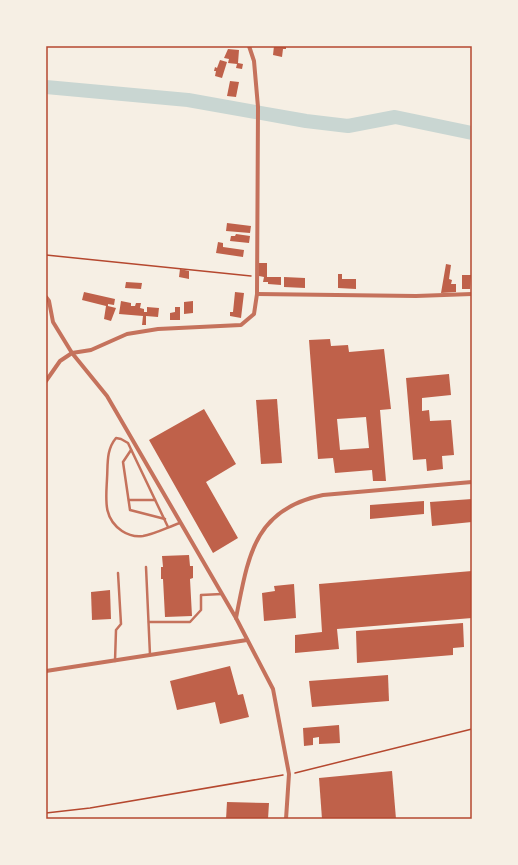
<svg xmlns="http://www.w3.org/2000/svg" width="518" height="865" viewBox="0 0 518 865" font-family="'DM Sans',sans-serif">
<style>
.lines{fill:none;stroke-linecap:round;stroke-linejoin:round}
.river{stroke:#c9d6d2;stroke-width:14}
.building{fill:#bf614a;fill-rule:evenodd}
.path{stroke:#b5482f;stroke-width:1.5}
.service{stroke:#c5725c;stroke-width:2.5}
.minor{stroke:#c5725c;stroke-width:4}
.neatline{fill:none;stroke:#b5482f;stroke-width:1.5}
</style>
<rect width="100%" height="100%" fill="#f6efe4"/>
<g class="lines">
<!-- river -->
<polyline class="river" points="46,87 188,100 306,121 348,126 395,117 472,133"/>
</g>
<!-- building -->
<g class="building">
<polygon points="274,46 286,46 286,49 283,49 282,57 273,55"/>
<polygon points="228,49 239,50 238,63 243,64 242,69 236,68 237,64 228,63 229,59 224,58"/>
<polygon points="220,60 227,62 222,78 215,76 216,71 214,71 215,67 217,68"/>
<polygon points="230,81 239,82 236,97 227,96"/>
<polygon points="227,223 251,226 250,233 226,231"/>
<polygon points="236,234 250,236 249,243 230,241 231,236 235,236"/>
<polygon points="218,242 223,243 223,247 244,250 243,257 216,253"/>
<polygon points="259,263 267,263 267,277 281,277 281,285 268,284 268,282 263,282 264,277 259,276"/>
<polygon points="446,264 451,265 449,279 452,280 451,284 456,284 456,292 441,293"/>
<polygon points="180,269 189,271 189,279 179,277"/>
<polygon points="338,274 342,274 342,279 356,279 356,289 338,288"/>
<polygon points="462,275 471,275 470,289 462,289"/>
<polygon points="284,277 305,278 305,288 284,287"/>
<polygon points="126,282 142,283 141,289 125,288"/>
<polygon points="84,292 115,299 114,305 108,304 108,306 116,308 111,321 104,319 106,306 82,300"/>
<polygon points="235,292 244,293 241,318 230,316 230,312 233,312"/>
<polygon points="121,301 131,303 131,306 135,306 136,303 141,303 140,308 144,309 144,312 147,312 147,307 159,308 158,317 146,316 146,325 142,325 143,316 119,314"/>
<polygon points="193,301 193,313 184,314 184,302"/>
<polygon points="175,307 180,307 180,320 170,320 170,313 175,312"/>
<path d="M330 339 331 346 348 345 349 352 384 349 391 409 380 410 386 481H373L372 470 335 473 333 458 318 459 309 340ZM366 417 369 448 340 450 337 419Z"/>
<polygon points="449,374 451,395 422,398 422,411 429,410 430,421 451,420 454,455 442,456 443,469 427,471 426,459 413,460 406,378"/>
<polygon points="277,399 282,463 261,464 256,400"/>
<polygon points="204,409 236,464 206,482 238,538 213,553 149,440"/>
<polygon points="472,499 472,522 432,526 430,502"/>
<polygon points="424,501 424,514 370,519 370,505"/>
<polygon points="189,555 190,566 193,566 193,578 190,579 192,616 165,617 163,579 161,579 161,567 163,567 162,556"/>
<polygon points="472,571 472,618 337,629 339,649 295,653 295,635 322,632 319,584"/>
<polygon points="294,584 296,618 264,621 262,593 275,591 274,586"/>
<polygon points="110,590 111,619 92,620 91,592"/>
<polygon points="463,623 464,647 453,648 453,655 357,663 356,631"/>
<polygon points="230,666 238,695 243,694 249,717 220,724 215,702 177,710 170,681"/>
<polygon points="388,675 389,701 312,707 309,681"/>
<polygon points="339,725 340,743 319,744 319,737 313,738 313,745 304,746 303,728"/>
<polygon points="392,771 396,819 322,819 319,778"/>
<polygon points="227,802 269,803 268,819 226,819"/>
</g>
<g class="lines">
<!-- path -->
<g class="path">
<polyline points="46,255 251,276"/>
<polyline points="295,773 472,729"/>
<polyline points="46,813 90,808 283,775"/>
</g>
<!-- service -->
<g class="service">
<polyline points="131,450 123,462 130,510 165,519"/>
<polyline points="129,500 155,500"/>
<path d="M168 527 128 443 121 439 116 438C106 450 108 464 107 479 106 500 103 518 122 531 128 535 135 537 143 536 155 534 168 527 180 523"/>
<polyline points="146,567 150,655"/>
<polyline points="149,622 190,622 201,610 201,595 222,594"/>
<polyline points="115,661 116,630 121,624 118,573"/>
</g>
<!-- minor -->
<g class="minor">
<polyline points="257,294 416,296 472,294"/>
<polyline points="46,297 49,301 53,322 72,353 107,396 236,618 273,689 289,774 286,819"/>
<polyline points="46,381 60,361 72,353 91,350 127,334 158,329 241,325 254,314 257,294 258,107 254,61 249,46"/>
<path d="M236 618C248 558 253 509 323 495L472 482"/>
<polyline points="46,671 247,640"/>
</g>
</g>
<!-- border -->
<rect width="518" height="865" fill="none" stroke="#f6efe4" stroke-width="94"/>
<rect x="47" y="47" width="424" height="771" class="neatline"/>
</svg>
